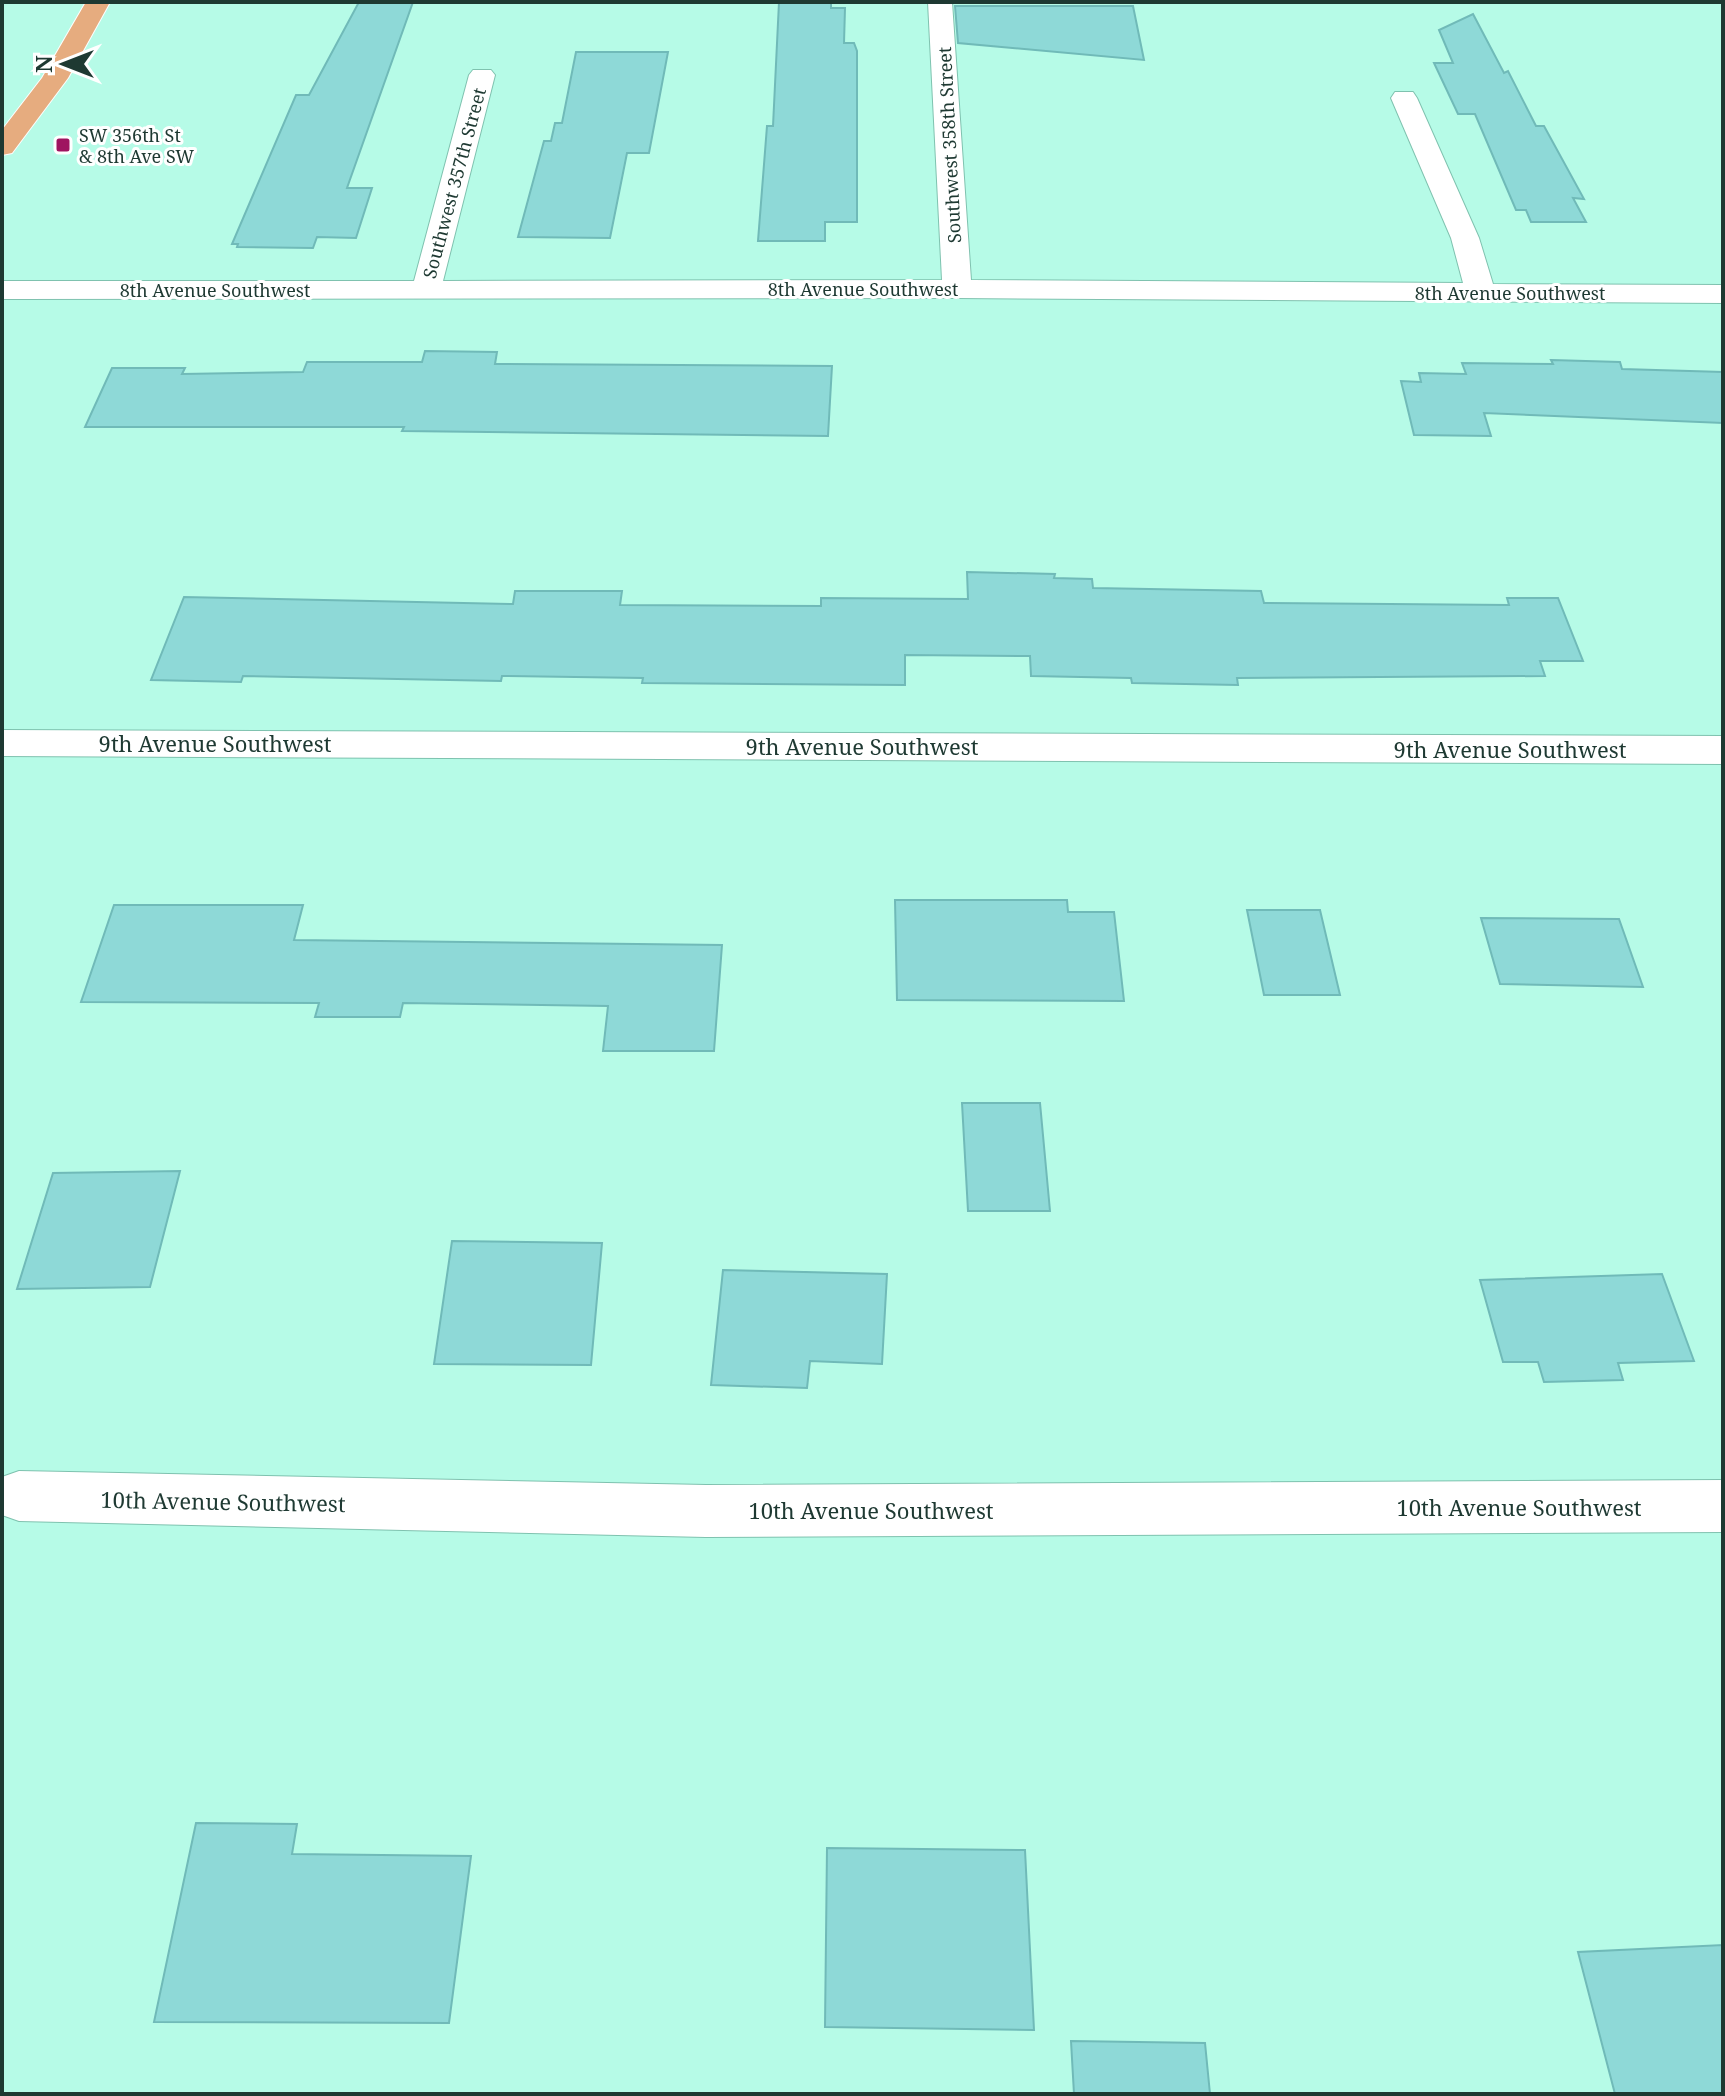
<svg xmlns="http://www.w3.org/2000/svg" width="1725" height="2096" viewBox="0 0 1725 2096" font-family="'Noto Serif',serif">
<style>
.building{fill:#8ed9d7;stroke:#70bab8;stroke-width:2}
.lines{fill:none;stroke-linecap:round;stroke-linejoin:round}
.minor-casing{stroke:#7fc2af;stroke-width:2}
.major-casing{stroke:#fff;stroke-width:2}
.minor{fill:#fff;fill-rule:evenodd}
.major{fill:#e6ac7f;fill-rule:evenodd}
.poi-dot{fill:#9f1460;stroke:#fff;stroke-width:3}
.labels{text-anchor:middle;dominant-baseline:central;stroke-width:6;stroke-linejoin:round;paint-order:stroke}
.far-poi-label{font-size:18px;fill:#1e3932;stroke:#fff;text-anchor:start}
.far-street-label{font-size:18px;fill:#1e3932;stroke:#fff}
.street-label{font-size:22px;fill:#1e3932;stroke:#fff}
</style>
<rect width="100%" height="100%" fill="#b6fbe7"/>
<!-- building -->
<g class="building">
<polygon points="359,2 413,2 347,188 372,188 356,238 317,237 313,248 237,247 238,244 232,244 296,95 309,95"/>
<polygon points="779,2 831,2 831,8 845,8 844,43 854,43 857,51 857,222 825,222 825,241 758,241 767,126 773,126"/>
<polygon points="955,6 1133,6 1144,60 958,43"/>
<polygon points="1473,14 1504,73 1508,71 1536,126 1544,126 1584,199 1573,198 1586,222 1531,222 1526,210 1516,210 1475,114 1458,114 1434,63 1453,63 1439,30"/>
<polygon points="576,52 668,52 649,153 627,153 610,238 518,237 544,141 551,141 555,123 562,123"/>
<polygon points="425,351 497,352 495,364 832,366 828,436 402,431 404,427 85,427 112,368 185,368 182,374 303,372 307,362 422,362"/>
<polygon points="1551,360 1620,362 1622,369 1723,372 1723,423 1484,413 1491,436 1414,435 1401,381 1421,382 1419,373 1466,374 1462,363 1553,364"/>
<polygon points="967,572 1055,574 1054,578 1092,579 1093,588 1261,591 1264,603 1509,605 1507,598 1558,598 1583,661 1540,661 1545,676 1237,678 1238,685 1132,683 1131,678 1031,676 1030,656 905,655 905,685 642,683 643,678 502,676 501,681 243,676 241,682 151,680 184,597 513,604 515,591 622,591 620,605 821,606 821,598 968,599"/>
<polygon points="895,900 1067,900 1068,912 1114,912 1124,1001 897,1000"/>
<polygon points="114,905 303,905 294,940 722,945 714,1051 603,1051 608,1006 403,1003 400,1017 315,1017 319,1003 81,1002"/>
<polygon points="1247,910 1320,910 1340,995 1264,995"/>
<polygon points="1481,918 1619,919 1643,987 1500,984"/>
<polygon points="962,1103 1040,1103 1050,1211 968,1211"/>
<polygon points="180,1171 150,1287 17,1289 53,1173"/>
<polygon points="452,1241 602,1243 591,1365 434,1364"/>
<polygon points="723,1270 887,1274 882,1364 810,1361 807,1388 711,1385"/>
<polygon points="1662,1274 1694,1361 1618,1363 1623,1380 1544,1382 1538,1362 1503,1362 1480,1280"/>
<polygon points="196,1823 297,1824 292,1854 471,1856 449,2023 154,2022"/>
<polygon points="827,1848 1025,1850 1034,2030 825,2027"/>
<polygon points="1723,1945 1723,2094 1615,2094 1578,1952"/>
<polygon points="1071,2041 1205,2043 1210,2094 1074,2094"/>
</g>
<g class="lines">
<defs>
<g id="minor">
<polygon points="928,2 952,2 971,280 1463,283 1451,238 1391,98 1395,92 1413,92 1417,98 1479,238 1493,284 1723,285 1723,303 957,298 2,299 2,281 414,281 469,75 473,70 491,70 495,75 443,281 942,280"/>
<polygon points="2,730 1723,736 1723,764 2,756"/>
<polygon points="19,1471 706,1485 1723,1480 1723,1532 706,1537 19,1521 2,1515 2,1477"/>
</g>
<polygon id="major" points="86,2 110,2 68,78 12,153 2,155 2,130 42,78"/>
</defs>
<!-- minor casing -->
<use href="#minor" class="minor-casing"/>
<!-- major casing -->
<use href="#major" class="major-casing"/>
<!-- minor -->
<use href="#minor" class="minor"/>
<!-- major -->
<use href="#major" class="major"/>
</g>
<!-- markers -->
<rect class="poi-dot" x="55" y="137" width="16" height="16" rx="4"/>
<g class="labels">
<!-- far-poi labels -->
<g class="far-poi-label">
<text x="79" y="135">SW 356th St<tspan x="79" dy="21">&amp; 8th Ave SW</tspan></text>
</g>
<!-- far-street labels -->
<g class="far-street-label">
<text transform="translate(949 145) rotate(-93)">Southwest 358th Street</text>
<text transform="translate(454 183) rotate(-75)">Southwest 357th Street</text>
<text x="863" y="289">8th Avenue Southwest</text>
<text x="215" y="290">8th Avenue Southwest</text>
<text x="1510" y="293">8th Avenue Southwest</text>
</g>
<!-- street labels -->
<g class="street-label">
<text x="215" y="743">9th Avenue Southwest</text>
<text x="862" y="746">9th Avenue Southwest</text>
<text x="1510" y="749">9th Avenue Southwest</text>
<text transform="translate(223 1501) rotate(1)">10th Avenue Southwest</text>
<text x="1519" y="1507">10th Avenue Southwest</text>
<text x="871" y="1510">10th Avenue Southwest</text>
</g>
</g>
<!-- border -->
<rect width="1725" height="2096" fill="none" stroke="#1e3932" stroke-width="8"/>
<!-- north arrow -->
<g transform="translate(64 64) rotate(270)" stroke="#ffffff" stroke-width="6" paint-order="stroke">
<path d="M0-6L14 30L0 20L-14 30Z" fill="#1e3932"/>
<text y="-12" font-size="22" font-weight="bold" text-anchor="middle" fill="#1e3932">N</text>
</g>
</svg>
